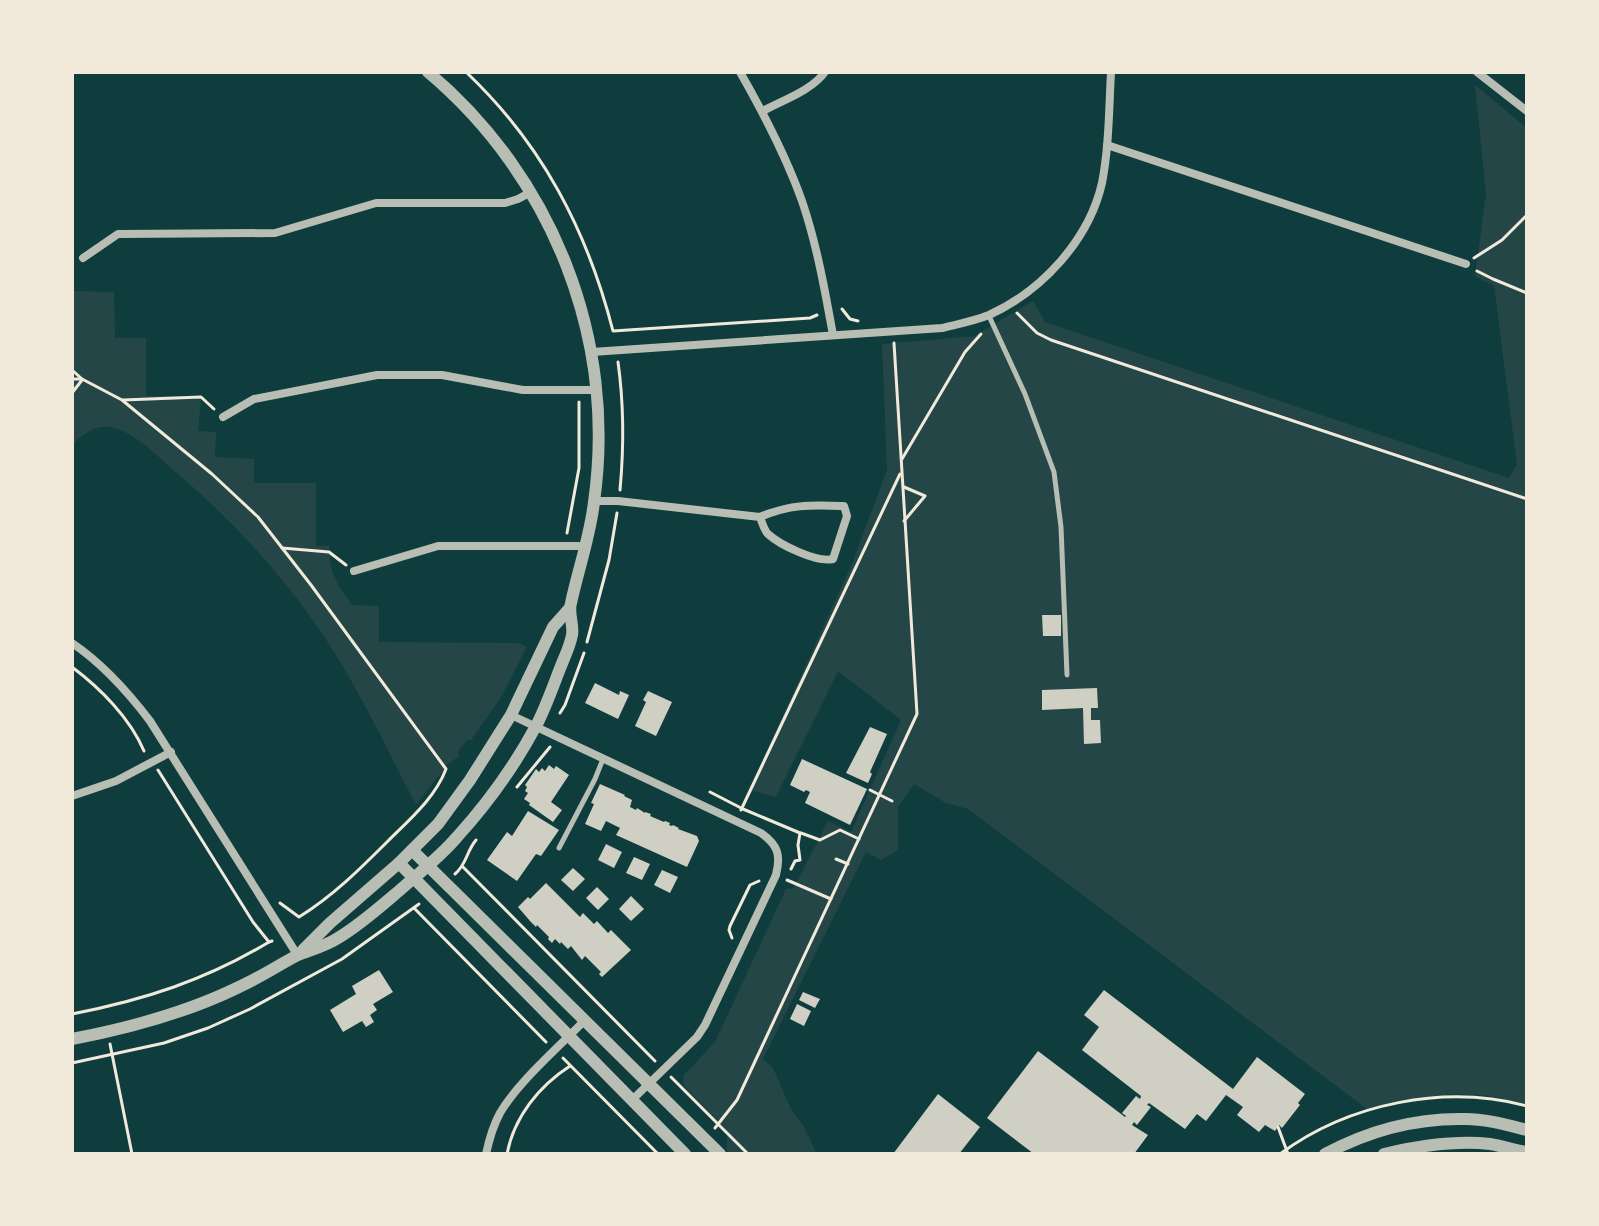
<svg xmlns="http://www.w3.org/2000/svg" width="1599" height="1226" viewBox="0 0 1599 1226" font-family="'Open Sans',sans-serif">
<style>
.green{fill:#244646}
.building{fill:#cfcfc3}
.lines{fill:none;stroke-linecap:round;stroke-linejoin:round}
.path{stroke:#f1e9da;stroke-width:3}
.service{stroke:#b8beb3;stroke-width:5}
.minor{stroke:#b8beb3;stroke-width:8}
.tertiary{stroke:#b8beb3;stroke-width:12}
</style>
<rect width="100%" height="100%" fill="#0f3d3e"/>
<!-- green -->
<g class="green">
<path d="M1475 85 1527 128V1105C1471 1086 1423 1095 1367 1109L968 809 946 803 914 784 898 807V850L881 860 866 852 763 1059 773 1068 791 1109 803 1125 817 1154H731L727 1151V1130L686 1088 683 1083 684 1075 715 1042 786 889H793L828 821 851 832 901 720 838 671 776 797 749 790 851 566 887 470 882 344 974 336 1033 301 1045 322 1509 478 1517 464 1494 286 1475 276 1486 194Z"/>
<path d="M72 291 114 292 115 338H146V396H177L201 400 198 431 216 432 215 457 254 459V483H316V546H329C330 575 336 582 352 605L379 606V642L519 643 527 647 500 699 471 740H467L458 751 459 756 447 765 416 805C387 749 360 691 325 638 282 573 229 517 170 467 153 452 132 430 109 427 94 425 82 435 72 445Z"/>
</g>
<!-- building -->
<g class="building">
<polygon points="1042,615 1061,615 1061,636 1043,636"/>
<polygon points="595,683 619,695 620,691 629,695 618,719 585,703"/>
<polygon points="1097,688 1098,708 1091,708 1091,720 1100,720 1101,743 1084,744 1083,708 1042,710 1042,690"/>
<polygon points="648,691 672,702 656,736 635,726 646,702 643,700"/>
<polygon points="870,727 887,734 870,772 872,774 868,783 846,773"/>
<polygon points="802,759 867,789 850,825 805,803 810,792 806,790 804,792 790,785"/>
<polygon points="549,765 554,769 556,766 569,775 551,802 562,810 553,822 529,805 530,803 524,799 528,793 525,791 527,787 525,785 536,769 539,772 542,768 545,771"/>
<polygon points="600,784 625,795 624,796 632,800 630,807 636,810 637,808 645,813 645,812 651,814 650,816 664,822 665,821 670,823 669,825 672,826 673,825 679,828 678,829 697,836 699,841 687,867 616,835 620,828 606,821 601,831 585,824 594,804 591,803"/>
<polygon points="528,811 559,830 541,856 536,854 517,881 487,860 507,832 512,836"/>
<polygon points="606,844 622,852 614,868 598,860"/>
<polygon points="634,857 650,864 642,880 626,873"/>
<polygon points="573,868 585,879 573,891 561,880"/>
<polygon points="662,870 678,877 670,893 654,885"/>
<polygon points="546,883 580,917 583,913 594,924 597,921 608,933 611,930 631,950 602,977 599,974 601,972 585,956 582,960 571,946 568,949 561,942 560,944 555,939 552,943 548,939 549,937 537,925 536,927 530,921 518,907 528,897 530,899"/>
<polygon points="597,887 609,899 598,910 586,898"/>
<polygon points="631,896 644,909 631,921 619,909"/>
<polygon points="379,970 393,992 373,1004 377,1010 370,1015 374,1022 366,1027 362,1021 343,1032 330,1010 356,994 352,986"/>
<polygon points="1104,990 1233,1089 1257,1057 1305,1094 1298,1103 1300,1105 1282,1128 1279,1125 1275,1131 1265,1125 1259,1132 1237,1115 1243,1107 1226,1095 1206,1121 1197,1114 1185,1129 1149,1103 1147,1105 1151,1107 1137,1125 1134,1122 1132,1125 1148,1135 1134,1154 1034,1154 987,1118 1038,1051 1125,1117 1126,1116 1122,1113 1136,1096 1140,1099 1141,1096 1082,1050 1099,1027 1084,1015"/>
<polygon points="803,992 820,999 815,1008 799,1000"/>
<polygon points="797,1004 811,1011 804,1026 790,1019"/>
<polygon points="938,1094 980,1127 959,1154 893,1154"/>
</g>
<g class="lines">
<!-- path -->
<g class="path">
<path d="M466 72C542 144 587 230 613 331L810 318 817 315"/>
<polyline points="1474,258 1502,240 1527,215"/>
<polyline points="1477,271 1493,279 1527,293"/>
<polyline points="842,309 850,319 858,321"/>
<polyline points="1017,313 1037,333 1051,340 1527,499"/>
<path d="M618 362C624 405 624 447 620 490"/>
<path d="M72 370 82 379 122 400 212 474 258 517 311 585 446 769C435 798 410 819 388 841 360 869 333 896 299 917L280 903"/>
<polyline points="72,379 82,379"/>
<polyline points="72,393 82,380"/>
<polyline points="123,400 201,397 214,409"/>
<polyline points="902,459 965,352 981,334"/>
<polyline points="904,487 925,496 904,521"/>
<polyline points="567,533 579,468 579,402"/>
<polyline points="282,548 329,552 346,565"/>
<polyline points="587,642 609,560 617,513"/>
<path d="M72 667C100 688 130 718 144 751"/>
<polyline points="560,713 565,705 584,653"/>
<polyline points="158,770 253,922 269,942 272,941"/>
<polyline points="517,787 550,747"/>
<polyline points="870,790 892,801"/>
<polyline points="710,792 743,809 800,833 798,845 800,860 795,861 791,869"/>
<polyline points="741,810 900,474"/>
<polyline points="801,833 820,840 840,830 859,839"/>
<polyline points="836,859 848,864"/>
<polyline points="463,867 655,1061"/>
<path d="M455 874C467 864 466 852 476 840"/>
<polyline points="787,880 831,899"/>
<polyline points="414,908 546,1042"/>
<polyline points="732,938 729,930 730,926 750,885 759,881"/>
<path d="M72 1014C144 1000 206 980 269 942"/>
<polyline points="110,1044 132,1154"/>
<polyline points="563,1058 658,1154"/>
<polyline points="72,1063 164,1043 208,1028 250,1009 342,959 419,904"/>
<polyline points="671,1077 748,1154"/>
<polyline points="1278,1127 1288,1154"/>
<polyline points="715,1128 737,1100 917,714 894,343"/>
<path d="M507 1154C514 1117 539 1086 570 1066"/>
<path d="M1280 1154C1349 1103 1445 1084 1527 1106"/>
</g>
<!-- service -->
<g class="service">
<polyline points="989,316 1025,394 1054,472 1061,527 1067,675"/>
<polyline points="559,848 595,779 603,759"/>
</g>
<!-- minor -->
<g class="minor">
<path d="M740 72C764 114 786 156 802 201 817 245 825 291 833 335"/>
<polyline points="1477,72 1527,111"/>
<path d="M763 111C783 100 811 91 825 72"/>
<polyline points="1107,145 1466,264"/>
<polyline points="83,258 118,234 275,233 376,203 505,203 518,199 531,192"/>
<path d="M592 352 942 328C958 324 974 321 989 315 1042 291 1089 240 1102 183 1109 147 1109 109 1111 72"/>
<polyline points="223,417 254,399 377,375 442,375 523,390 597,390"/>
<path d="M594 501H618L760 517C791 504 810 505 844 506L847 516 833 559C817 563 780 545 768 534 764 530 762 522 760 517"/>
<polyline points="354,571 438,546 586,546"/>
<path d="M72 643C103 664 128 692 150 721L298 956"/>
<path d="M511 715 761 833C778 845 781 855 776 875L705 1025 697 1037 632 1100"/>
<polyline points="72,796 116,781 171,752"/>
<path d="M486 1154C489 1140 493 1126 500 1113 519 1081 559 1047 585 1020"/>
</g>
<!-- tertiary -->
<g class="tertiary">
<polyline points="412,850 720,1154"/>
<polyline points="399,863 685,1154"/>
<polyline points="303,950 330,923 399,863 438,824 470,780 511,715 553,627 569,609"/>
<path d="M72 1039C130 1028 186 1013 239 987 259 978 277 966 296 956 310 950 326 946 338 938 360 925 380 907 400 890 419 873 440 857 457 837 487 804 515 765 536 726 546 707 553 686 561 666 565 656 570 646 572 635 574 625 568 614 571 603 578 570 590 537 594 502 617 340 553 177 428 72"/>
<path d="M1325 1154C1368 1131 1416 1118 1465 1119 1486 1119 1507 1125 1527 1130"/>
<path d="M1384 1154C1418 1146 1454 1140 1490 1144 1502 1146 1515 1150 1527 1152"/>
</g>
</g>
<!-- border -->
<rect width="1599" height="1226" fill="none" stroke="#f1e9da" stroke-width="148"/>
</svg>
